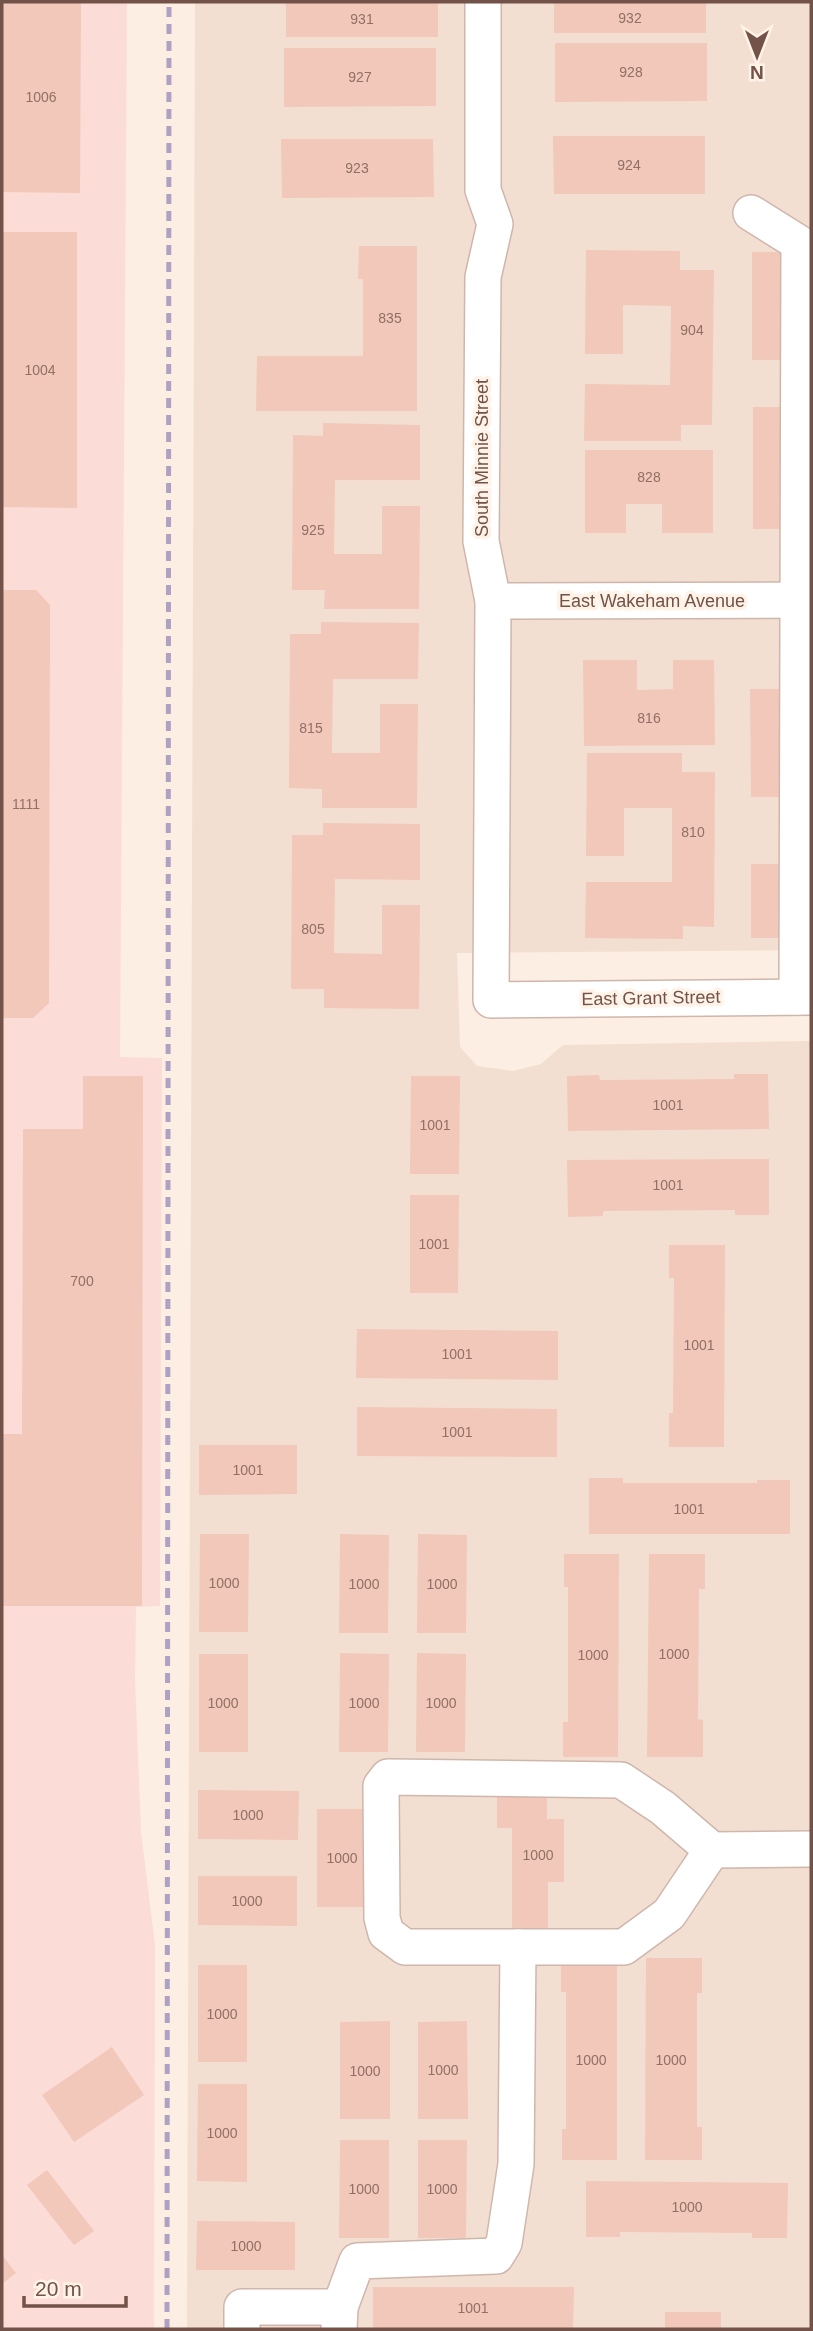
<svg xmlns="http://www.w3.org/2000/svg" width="813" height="2331" viewBox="0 0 813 2331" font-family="Helvetica,sans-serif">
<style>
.residential{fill:#f3dfd1}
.commercial{fill:#fcdcd6}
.building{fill:#f1c8ba}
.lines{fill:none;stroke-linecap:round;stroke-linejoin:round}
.minor-casing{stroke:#cfb6ac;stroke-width:38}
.minor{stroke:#fff;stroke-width:35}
.rail{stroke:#afa1c4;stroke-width:5;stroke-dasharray:10 7;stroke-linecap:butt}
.labels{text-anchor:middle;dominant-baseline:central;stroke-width:7;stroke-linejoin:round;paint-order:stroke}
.number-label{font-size:14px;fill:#927065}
.street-label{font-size:18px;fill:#735249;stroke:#fff3e8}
</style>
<rect width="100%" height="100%" fill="#fceee2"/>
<!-- residential -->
<polygon class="residential" points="195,2 811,2 811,950 457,953 460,1047 477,1066 513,1071 541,1064 563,1045 811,1041 811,2329 187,2329"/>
<!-- commercial -->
<polygon class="commercial" points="2,2 127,2 120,1057 162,1058 160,1606 136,1607 135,1679 141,1832 155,1945 154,2329 2,2329"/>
<!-- building -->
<g class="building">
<polygon points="2,2 81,2 80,193 2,192"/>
<rect x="286" y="2" width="152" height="35"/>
<rect x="554" y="2" width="152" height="31"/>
<polygon points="555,43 707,43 707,101 555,102"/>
<polygon points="284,48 436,48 436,106 284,107"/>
<polygon points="553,136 705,136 705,194 554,194"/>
<polygon points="281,139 433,139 434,197 282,198"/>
<polygon points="2,232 77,232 77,508 2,507"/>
<polygon points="359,246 417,246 417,411 256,411 257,356 363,356 363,279 358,279"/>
<polygon points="586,250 680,251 680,270 714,270 712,425 681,425 681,441 584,441 585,384 670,385 671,306 623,305 623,354 585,354"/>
<rect x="752" y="252" width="36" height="108"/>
<rect x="753" y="407" width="33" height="122"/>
<polygon points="323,423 420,425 420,480 335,480 334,554 382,554 382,506 420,506 419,609 324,609 325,590 292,590 293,435 323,436"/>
<polygon points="585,450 713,450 713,533 662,533 662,504 626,504 626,533 585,533"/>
<polygon points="2,590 36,590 50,605 49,1003 33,1018 2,1018"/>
<polygon points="321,622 419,623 418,679 333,679 332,753 380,753 380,704 418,704 417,808 322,808 322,789 289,788 290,634 321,634"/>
<polygon points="583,660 637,660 637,690 673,689 673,660 714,660 715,745 584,746"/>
<polygon points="750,689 785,689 786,797 751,797"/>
<polygon points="587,753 682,753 682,772 715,772 714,927 683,926 683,939 585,938 586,882 672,882 672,808 624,808 624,856 586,856"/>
<polygon points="323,823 420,824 420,880 335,879 334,953 382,954 382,905 420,905 419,1009 324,1008 324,989 291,989 292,835 323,835"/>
<rect x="751" y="864" width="33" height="74"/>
<polygon points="734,1074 768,1074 769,1129 568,1131 567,1076 599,1075 600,1080 734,1079"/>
<polygon points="83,1076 143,1076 142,1606 2,1606 2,1434 22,1434 23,1129 83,1129"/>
<polygon points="411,1076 460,1076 459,1174 410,1174"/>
<polygon points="769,1159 769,1215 735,1215 735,1210 603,1211 603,1216 568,1217 567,1160"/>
<polygon points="410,1195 459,1195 458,1293 410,1293"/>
<polygon points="669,1245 725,1245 724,1447 669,1447 669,1413 673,1413 674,1278 669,1278"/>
<polygon points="357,1329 558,1331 558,1380 356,1378"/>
<polygon points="357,1407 557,1409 557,1457 357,1456"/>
<polygon points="199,1445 297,1445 297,1494 199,1495"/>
<polygon points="589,1478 623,1478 623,1483 757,1483 757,1480 790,1480 790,1534 589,1534"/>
<polygon points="200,1534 249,1534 248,1632 199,1632"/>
<polygon points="340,1534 389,1535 388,1633 339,1633"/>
<polygon points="418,1534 467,1535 466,1633 417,1633"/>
<polygon points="564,1554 619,1554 618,1757 563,1757 563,1722 568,1722 568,1587 564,1587"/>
<polygon points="649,1554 705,1554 705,1589 699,1589 698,1719 703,1720 703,1757 647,1757"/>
<polygon points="340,1653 389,1654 388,1752 339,1752"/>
<polygon points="417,1653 466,1654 465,1752 416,1752"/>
<rect x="199" y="1654" width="49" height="98"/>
<polygon points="198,1790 299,1791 298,1840 198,1839"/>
<polygon points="547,1794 547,1819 564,1819 564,1882 548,1882 548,1931 512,1931 512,1828 497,1828 497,1795"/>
<rect x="317" y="1809" width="50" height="98"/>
<polygon points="198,1876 297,1876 297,1926 198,1925"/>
<polygon points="646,1958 702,1958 702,1993 697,1993 697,2127 702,2127 702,2160 645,2160"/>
<polygon points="561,1959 617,1959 617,2160 562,2160 562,2129 566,2129 566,1992 561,1992"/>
<rect x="198" y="1965" width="49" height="97"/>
<polygon points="390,2021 390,2119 340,2119 340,2022"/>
<polygon points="467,2021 468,2119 418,2119 418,2022"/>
<polygon points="112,2047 144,2095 74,2142 42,2095"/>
<polygon points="198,2084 247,2084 247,2182 197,2181"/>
<polygon points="340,2140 389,2140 389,2238 339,2238"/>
<polygon points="418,2140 467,2140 466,2238 418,2238"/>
<polygon points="47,2170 94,2231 74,2245 27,2185"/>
<polygon points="586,2181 788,2183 787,2238 752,2238 752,2233 620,2232 620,2237 586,2237"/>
<polygon points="197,2221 295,2222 295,2270 196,2270"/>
<polygon points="2,2255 16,2273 2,2284"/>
<polygon points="373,2287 574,2287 573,2329 373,2329"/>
<rect x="665" y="2312" width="56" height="17"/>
</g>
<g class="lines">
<defs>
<g id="minor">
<polyline points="483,2 483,190 495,224 483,277 481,541 493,601 491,1000 811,997"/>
<polyline points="751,213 799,243 797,997"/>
<polyline points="493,601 811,600"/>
<polygon points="388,1777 621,1780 663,1808 712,1850 669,1914 624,1947 405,1947 386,1933 382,1918 381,1786"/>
<polyline points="712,1850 811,1849"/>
<polyline points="340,2307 357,2261 496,2256 504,2243 516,2164 518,1947"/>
<polyline points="242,2329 242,2307 340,2307 339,2329"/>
</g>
</defs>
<!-- minor casing -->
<use href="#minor" class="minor-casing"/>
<!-- minor -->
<use href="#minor" class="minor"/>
<!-- rail -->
<polyline class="rail" points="167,2329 169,2"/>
</g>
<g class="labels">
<!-- number labels -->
<g class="number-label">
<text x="630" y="18">932</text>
<text x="362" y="19">931</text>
<text x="631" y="72">928</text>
<text x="360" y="77">927</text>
<text x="41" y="97">1006</text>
<text x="629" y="165">924</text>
<text x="357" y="168">923</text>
<text x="390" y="318">835</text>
<text x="692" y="330">904</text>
<text x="40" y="370">1004</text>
<text x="649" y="477">828</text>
<text x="313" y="530">925</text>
<text x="649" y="718">816</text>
<text x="311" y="728">815</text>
<text x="26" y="804">1111</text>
<text x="693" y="832">810</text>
<text x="313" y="929">805</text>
<text x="668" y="1105">1001</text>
<text x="435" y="1125">1001</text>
<text x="668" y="1185">1001</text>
<text x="434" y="1244">1001</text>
<text x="82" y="1281">700</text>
<text x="699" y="1345">1001</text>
<text x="457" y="1354">1001</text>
<text x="457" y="1432">1001</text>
<text x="248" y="1470">1001</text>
<text x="689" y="1509">1001</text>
<text x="224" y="1583">1000</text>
<text x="364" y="1584">1000</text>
<text x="442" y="1584">1000</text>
<text x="674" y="1654">1000</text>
<text x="593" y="1655">1000</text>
<text x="223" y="1703">1000</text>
<text x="364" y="1703">1000</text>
<text x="441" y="1703">1000</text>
<text x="248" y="1815">1000</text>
<text x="538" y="1855">1000</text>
<text x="342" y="1858">1000</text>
<text x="247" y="1901">1000</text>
<text x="222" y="2014">1000</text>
<text x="591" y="2060">1000</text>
<text x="671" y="2060">1000</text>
<text x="443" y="2070">1000</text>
<text x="365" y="2071">1000</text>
<text x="222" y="2133">1000</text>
<text x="364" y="2189">1000</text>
<text x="442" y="2189">1000</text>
<text x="687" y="2207">1000</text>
<text x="246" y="2246">1000</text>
<text x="473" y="2308">1001</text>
</g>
<!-- street labels -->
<g class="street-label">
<text transform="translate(482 458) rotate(-90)">South Minnie Street</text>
<text x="652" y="601">East Wakeham Avenue</text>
<text transform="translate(651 998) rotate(-1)">East Grant Street</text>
</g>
</g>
<!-- border -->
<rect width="813" height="2331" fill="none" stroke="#735249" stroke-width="7"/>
<!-- north arrow -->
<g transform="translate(757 56) rotate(180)" stroke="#fff3e8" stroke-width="5" paint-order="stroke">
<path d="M0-5L12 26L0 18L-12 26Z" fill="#735249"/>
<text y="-10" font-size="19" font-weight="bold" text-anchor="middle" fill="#735249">N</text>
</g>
<!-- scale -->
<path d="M24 2296v10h102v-10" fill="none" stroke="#735249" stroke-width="3.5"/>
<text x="35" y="2296" font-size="21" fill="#735249" stroke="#fff3e8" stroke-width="5" paint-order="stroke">20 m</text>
</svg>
